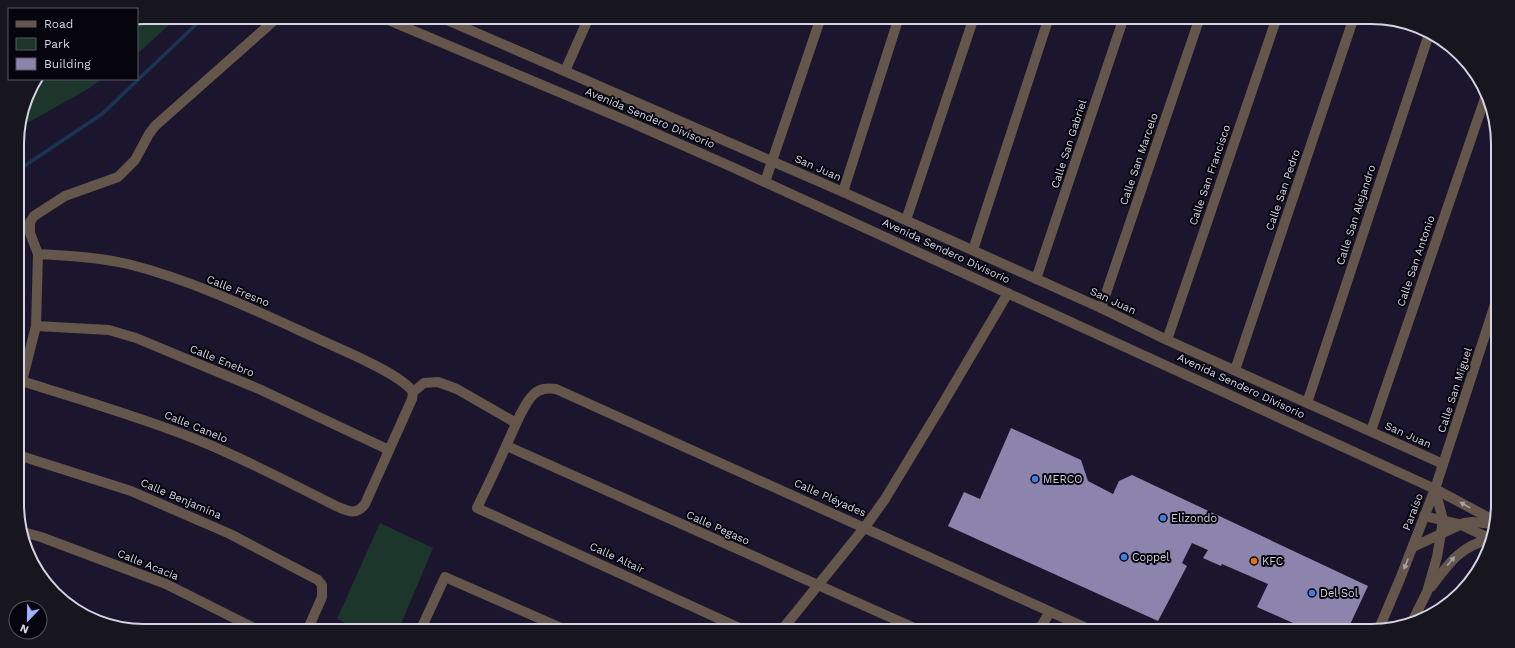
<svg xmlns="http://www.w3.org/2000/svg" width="1515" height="648" viewBox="0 0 1515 648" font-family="'Work Sans',sans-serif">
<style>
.green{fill:#1c362b}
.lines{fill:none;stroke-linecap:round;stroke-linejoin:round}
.stream{stroke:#1a3551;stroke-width:3.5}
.building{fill:#8c84ad}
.minor{stroke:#64564a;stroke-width:10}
.tertiary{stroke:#64564a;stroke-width:10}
.oneway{fill:#a8a2a6}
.shop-dot{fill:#3f7fe0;stroke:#06050d;stroke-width:1.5}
.food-dot{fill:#e8710a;stroke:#06050d;stroke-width:1.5}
.labels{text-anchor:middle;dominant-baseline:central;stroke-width:4;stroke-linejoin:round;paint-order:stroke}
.street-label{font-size:11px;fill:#d5d4e4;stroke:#06050d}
.poi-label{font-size:11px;fill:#d5d4e4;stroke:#06050d;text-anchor:start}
.rim{fill:none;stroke:#d5d4e4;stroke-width:2}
</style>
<rect width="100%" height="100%" fill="#1b162e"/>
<!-- green -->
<g class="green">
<polygon points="144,17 178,17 137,54 137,18"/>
<polygon points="37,79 102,79 88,89 20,127 30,88"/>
<polygon points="18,242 24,258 24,311 18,352"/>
<polygon points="380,523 433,548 398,631 363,631 337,619"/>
</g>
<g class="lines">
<!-- stream -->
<polyline class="stream" points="17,171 102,114 204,17"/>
</g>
<!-- building -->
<polygon class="building" points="1011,428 1081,460 1088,481 1113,494 1119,481 1132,475 1368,586 1347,631 1311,631 1257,607 1268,584 1222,564 1221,566 1203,558 1208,550 1192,543 1182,563 1187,566 1158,621 948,526 964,492 980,499"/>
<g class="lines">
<!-- minor -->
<g class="minor">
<polyline points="440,17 843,192 1101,308 1167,340 1443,464"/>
<polyline points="565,71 589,17"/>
<polyline points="765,182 821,17"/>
<polyline points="843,192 899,17"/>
<polyline points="906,220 974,17"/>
<polyline points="973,250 1049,17"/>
<path d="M38 254C68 256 98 257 128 264 196 281 263 314 327 343 347 352 402 375 413 392"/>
<polyline points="1036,279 1124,17"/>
<polyline points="1101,308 1200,17"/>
<polyline points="36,326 109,330 136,338 259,389 389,450"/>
<polyline points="1167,340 1277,17"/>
<polyline points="1235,370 1354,17"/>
<path d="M22 381C81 400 141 417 198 440 245 459 290 483 336 506 348 511 356 516 365 504L412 399 413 392"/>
<polyline points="18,388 22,381 36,326 38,254 30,233 30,222 34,216 65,196 118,177 135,160 149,134 155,126 278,17"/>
<polyline points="413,392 424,383 438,382 457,389 516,423"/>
<polyline points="1307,403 1429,34"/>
<polyline points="1371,431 1485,98"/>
<polyline points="507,446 921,631"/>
<polyline points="18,455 131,491 230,534 318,580 322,585 322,597 307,631"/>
<polyline points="23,532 41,537 166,584 260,631"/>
<polyline points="420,631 445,577 568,631"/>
<path d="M746 631 477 508C487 487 497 467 506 446 513 432 522 406 533 395 540 388 547 388 556 389L1093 631"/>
<polyline points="781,631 865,527 885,499 939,410 1008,293"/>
<polyline points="1038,631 1050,612"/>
</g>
<!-- tertiary -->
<g class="tertiary">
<polyline points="381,17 630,122 732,167 1435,489 1495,521"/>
<polyline points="1424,516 1459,524 1491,539"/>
<polyline points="1413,547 1464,523 1473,522 1494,524"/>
<path d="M1431 587C1449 563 1460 546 1491 539"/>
<polyline points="1411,624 1427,592 1437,557 1441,533 1443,520 1435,489"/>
<polyline points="1378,631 1400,579 1435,489 1497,298"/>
</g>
</g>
<!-- one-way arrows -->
<defs><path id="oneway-solid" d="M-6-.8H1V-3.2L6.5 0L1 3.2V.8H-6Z"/></defs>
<g class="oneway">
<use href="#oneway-solid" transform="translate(1465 505) rotate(-151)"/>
<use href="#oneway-solid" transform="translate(1451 561) rotate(-50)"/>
<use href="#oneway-solid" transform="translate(1406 564) rotate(112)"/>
</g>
<!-- markers -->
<g class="shop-dot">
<circle cx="1035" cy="479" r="4"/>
<circle cx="1163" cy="518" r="4"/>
<circle cx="1124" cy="557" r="4"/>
<circle cx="1312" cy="593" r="4"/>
</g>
<circle class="food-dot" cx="1254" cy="561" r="4"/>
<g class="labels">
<!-- street labels -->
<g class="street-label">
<text transform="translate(650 118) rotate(23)">Avenida Sendero Divisorio</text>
<text transform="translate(1069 144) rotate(-72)">Calle San Gabriel</text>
<text transform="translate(1139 159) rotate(-71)">Calle San Marcelo</text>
<text transform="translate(818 168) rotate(24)">San Juan</text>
<text transform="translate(1210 175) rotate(-71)">Calle San Francisco</text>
<text transform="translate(1283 190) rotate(-71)">Calle San Pedro</text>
<text transform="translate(1356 215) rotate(-72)">Calle San Alejandro</text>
<text transform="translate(946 251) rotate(25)">Avenida Sendero Divisorio</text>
<text transform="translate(1416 261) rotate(-71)">Calle San Antonio</text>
<text transform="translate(238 291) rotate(22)">Calle Fresno</text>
<text transform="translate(1113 301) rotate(25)">San Juan</text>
<text transform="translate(222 361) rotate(22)">Calle Enebro</text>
<text transform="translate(1241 386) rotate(25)">Avenida Sendero Divisorio</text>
<text transform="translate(1455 390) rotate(-72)">Calle San Miguel</text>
<text transform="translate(196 427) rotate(22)">Calle Canelo</text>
<text transform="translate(1408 435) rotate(24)">San Juan</text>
<text transform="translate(830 498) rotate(24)">Calle Pléyades</text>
<text transform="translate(181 499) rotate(23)">Calle Benjamina</text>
<text transform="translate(1413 512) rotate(-69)">Paraíso</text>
<text transform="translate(718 528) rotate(24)">Calle Pegaso</text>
<text transform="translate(617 558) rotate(25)">Calle Altair</text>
<text transform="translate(148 565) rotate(22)">Calle Acacia</text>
</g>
<!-- poi labels -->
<g class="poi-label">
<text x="1043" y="479">MERCO</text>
<text x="1171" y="518">Elizondo</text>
<text x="1132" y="557">Coppel</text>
<text x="1262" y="561">KFC</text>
<text x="1320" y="593">Del Sol</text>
</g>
</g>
<!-- crop -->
<path d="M0 0H1515V648H0ZM144 24H1371A120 120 0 0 1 1491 144V504A120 120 0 0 1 1371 624H144A120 120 0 0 1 24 504V144A120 120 0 0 1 144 24Z" fill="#17161e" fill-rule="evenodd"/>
<path class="rim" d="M144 24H1371A120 120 0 0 1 1491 144V504A120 120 0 0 1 1371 624H144A120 120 0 0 1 24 504V144A120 120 0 0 1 144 24Z"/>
<!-- legend -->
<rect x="8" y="8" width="130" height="72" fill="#06050d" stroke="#595863"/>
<rect x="16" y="21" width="20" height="6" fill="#64564a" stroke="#595863"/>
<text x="44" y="28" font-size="12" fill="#d5d4e4">Road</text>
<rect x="16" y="38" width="20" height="12" fill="#1c362b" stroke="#595863"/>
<text x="44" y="48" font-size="12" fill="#d5d4e4">Park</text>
<rect x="16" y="58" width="20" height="12" fill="#8c84ad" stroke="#595863"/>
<text x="44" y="68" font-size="12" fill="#d5d4e4">Building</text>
<!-- north arrow -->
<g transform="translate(28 620) rotate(202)"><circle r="19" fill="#06050d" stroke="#595863"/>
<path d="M0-3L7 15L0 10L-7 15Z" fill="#9ab5fd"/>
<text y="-6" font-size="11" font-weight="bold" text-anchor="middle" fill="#d5d4e4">N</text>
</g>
</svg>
